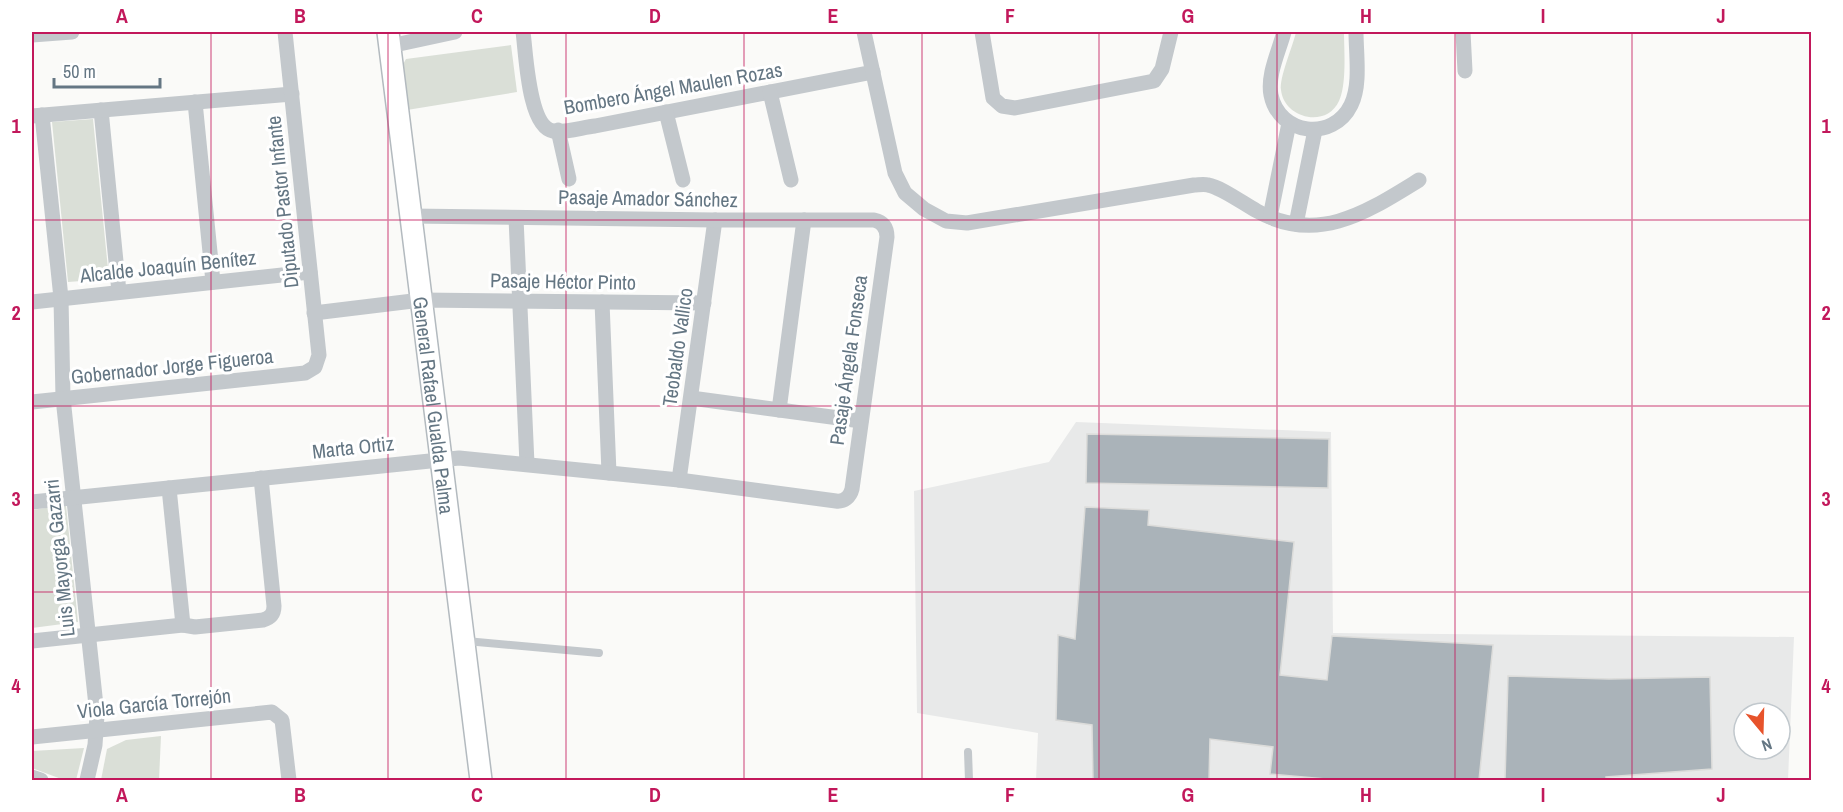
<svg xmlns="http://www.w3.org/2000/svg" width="1843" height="812" viewBox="0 0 1843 812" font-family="'Archivo Narrow',sans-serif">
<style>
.built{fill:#e8e9e9;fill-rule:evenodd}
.green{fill:#dadfd7}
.building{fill:#aab3b9;stroke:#dcdcda;stroke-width:1.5}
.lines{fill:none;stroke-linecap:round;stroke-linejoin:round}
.secondary-casing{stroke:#b3babf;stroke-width:24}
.service{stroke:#c3c8cc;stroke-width:8}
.minor{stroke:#c3c8cc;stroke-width:15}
.secondary{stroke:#fff;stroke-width:21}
.grid{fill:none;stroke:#c2185b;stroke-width:1.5;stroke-opacity:0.55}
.labels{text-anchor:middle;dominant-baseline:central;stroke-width:6;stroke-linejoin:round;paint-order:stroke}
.street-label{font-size:20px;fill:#647683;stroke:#fff}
.neatline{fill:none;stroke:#c2185b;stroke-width:2}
.grid-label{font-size:20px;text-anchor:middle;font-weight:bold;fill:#c2185b}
</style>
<rect width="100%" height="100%" fill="#fafaf8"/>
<!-- built -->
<path class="built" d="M1076 422 1331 432 1333 633 1794 637 1788 780H1036L1038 733 917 713 914 491 1049 462ZM1744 713H1780V749H1744Z"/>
<!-- green -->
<g class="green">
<path d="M1296 32H1344C1344 51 1347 84 1339 101 1326 129 1284 118 1281 90 1279 78 1293 46 1296 32Z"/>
<polygon points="511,45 517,92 407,110 401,68 406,59"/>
<polygon points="93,119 109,279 68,282 52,122"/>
<polygon points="66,505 78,622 32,628 32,510"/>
<polygon points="161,736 159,780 101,780 107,749 126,740"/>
<polygon points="84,748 76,780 64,780 32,768 32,751"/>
</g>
<!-- building -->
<g class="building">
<polygon points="1087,434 1329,439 1328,488 1086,483"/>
<polygon points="1085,507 1149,510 1148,525 1294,542 1280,675 1327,680 1332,636 1493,645 1479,780 1337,780 1270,774 1273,747 1210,739 1209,780 1093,780 1092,725 1056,720 1058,635 1075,639"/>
<polygon points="1508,676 1609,679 1710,677 1712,769 1606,777 1606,780 1505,780"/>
</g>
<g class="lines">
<defs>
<g id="secondary">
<path id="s1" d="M388 32 481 780"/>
</g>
</defs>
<!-- secondary casing -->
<use href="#secondary" class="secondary-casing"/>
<!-- service -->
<g class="service">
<polyline points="466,641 599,653"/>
<polyline points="968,752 969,780"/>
</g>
<!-- minor -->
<g class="minor">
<path d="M523 32C526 52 528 127 553 131 564 133 584 127 595 126L873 72"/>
<path d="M864 32 895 173 905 193 924 209 946 221 967 223 1194 185C1198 185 1204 184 1208 185 1221 187 1244 204 1257 211 1318 245 1367 212 1419 180"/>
<polyline points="982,32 993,98 1002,106 1015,108 1154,81 1162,69 1171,32"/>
<path d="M1284 32C1279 51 1267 75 1271 95 1279 135 1333 142 1351 105 1361 85 1356 54 1356 32"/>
<polyline points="1463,32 1465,71"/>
<polyline points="32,35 72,32"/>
<polyline points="390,46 455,32"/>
<polyline points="770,92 791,180"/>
<polyline points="195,102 213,282"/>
<polyline points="101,110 119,292"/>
<polyline points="666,112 683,180"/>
<polyline points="42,115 61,298 63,398 97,715 95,745 87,780"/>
<polyline points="32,116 292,94"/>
<polyline points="558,130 569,179"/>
<polyline points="1270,217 1289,123"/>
<polyline points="516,218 527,464"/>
<polyline points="1296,224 1315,130"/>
<polyline points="32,302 310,272"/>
<polyline points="602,302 609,473"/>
<polyline points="314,313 421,300 704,303"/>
<polyline points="691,398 861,421"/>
<polyline points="32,402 305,373 315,367 319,355 285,32"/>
<polyline points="779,410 804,220"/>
<polyline points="679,480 715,220"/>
<polyline points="169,488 183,625"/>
<path d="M32 502 459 458 679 480 836 501C844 502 850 497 852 489L887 237C887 228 883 222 874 220H715L410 216"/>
<path d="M32 641 183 625 195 627 263 620C270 618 274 614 274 606L261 478"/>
<polyline points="32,737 272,712 282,720 289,780"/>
<polyline points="32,777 41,780"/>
</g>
<!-- secondary -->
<use href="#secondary" class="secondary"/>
</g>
<!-- grid -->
<path class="grid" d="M211 32V780M388 32V780M566 32V780M744 32V780M922 32V780M1099 32V780M1277 32V780M1455 32V780M1632 32V780M32 220H1812M32 406H1812M32 592H1812"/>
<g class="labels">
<!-- street labels -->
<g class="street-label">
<text transform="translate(673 88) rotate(-10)">Bombero Ángel Maulen Rozas</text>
<text transform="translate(648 198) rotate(1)">Pasaje Amador Sánchez</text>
<text transform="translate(282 202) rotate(-96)">Diputado Pastor Infante</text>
<text transform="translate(168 266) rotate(-6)">Alcalde Joaquín Benítez</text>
<text transform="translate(563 281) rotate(1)">Pasaje Héctor Pinto</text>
<text transform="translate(677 347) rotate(-82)">Teobaldo Vallico</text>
<text transform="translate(848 360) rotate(-82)">Pasaje Ángela Fonseca</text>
<text transform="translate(172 366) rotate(-6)">Gobernador Jorge Figueroa</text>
<text stroke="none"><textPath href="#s1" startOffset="376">General Rafael Gualda Palma</textPath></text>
<text transform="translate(353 447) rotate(-6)">Marta Ortiz</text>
<text transform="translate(59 558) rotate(-96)">Luis Mayorga Gazarri</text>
<text transform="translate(154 703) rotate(-6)">Viola García Torrejón</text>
</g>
</g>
<!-- border -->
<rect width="1843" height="812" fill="none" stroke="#ffffff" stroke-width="66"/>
<!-- north arrow -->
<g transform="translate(1762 731) rotate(161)"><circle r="28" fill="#ffffff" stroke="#c1c8cd" stroke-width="1.5"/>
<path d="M0-4.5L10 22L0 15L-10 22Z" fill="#e7532b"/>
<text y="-9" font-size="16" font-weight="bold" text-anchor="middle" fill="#647683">N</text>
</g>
<!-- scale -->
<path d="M54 78v9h106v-9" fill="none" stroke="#647683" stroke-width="3"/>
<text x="63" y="78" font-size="18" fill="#647683" stroke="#ffffff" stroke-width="4.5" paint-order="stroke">50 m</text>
<rect x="33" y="33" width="1777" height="746" class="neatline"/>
<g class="grid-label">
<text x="122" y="23">A</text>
<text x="300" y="23">B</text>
<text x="477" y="23">C</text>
<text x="655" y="23">D</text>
<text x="833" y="23">E</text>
<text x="1010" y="23">F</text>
<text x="1188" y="23">G</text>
<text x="1366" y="23">H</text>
<text x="1543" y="23">I</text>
<text x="1721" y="23">J</text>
<text x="16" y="133">1</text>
<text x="1826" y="133">1</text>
<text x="16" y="320">2</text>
<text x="1826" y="320">2</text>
<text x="16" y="506">3</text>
<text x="1826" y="506">3</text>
<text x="16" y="693">4</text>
<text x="1826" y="693">4</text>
<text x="122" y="802">A</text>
<text x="300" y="802">B</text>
<text x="477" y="802">C</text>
<text x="655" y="802">D</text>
<text x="833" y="802">E</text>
<text x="1010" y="802">F</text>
<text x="1188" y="802">G</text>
<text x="1366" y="802">H</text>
<text x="1543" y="802">I</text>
<text x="1721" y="802">J</text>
</g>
</svg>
